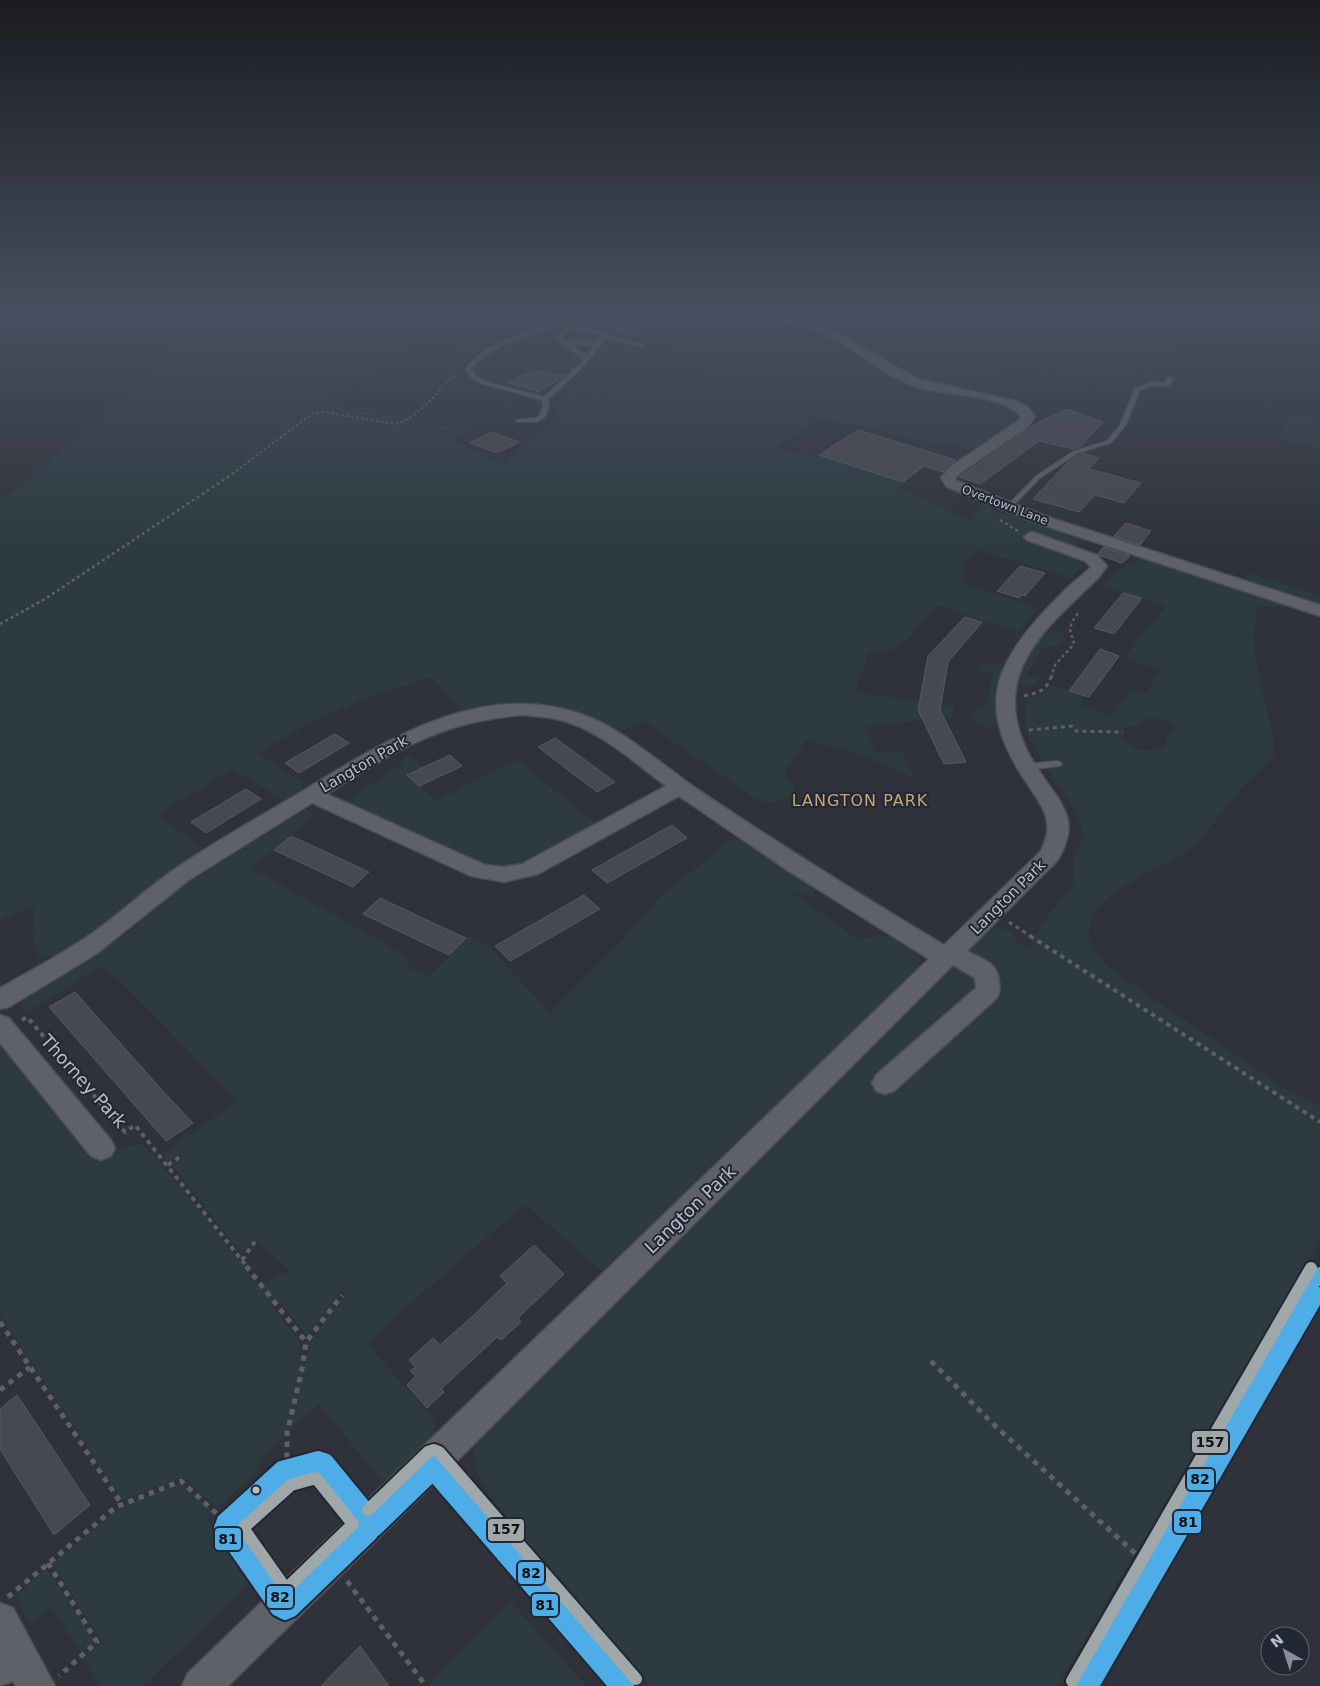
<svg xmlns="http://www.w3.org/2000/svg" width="1320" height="1686" viewBox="0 0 1320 1686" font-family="'DejaVu Sans',sans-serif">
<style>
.green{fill:#2d3b40;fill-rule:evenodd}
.building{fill:#474950;stroke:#575a61}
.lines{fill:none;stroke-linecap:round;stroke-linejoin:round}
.service-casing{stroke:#4b4d53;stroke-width:2}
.minor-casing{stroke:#4b4d53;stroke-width:3}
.path-far4{stroke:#5d6065;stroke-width:2;stroke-dasharray:2.5 2.5;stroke-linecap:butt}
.path-far3{stroke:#5d6065;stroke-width:2.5;stroke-dasharray:3 3;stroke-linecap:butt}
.path-far2{stroke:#5d6065;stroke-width:3;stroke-dasharray:4 4;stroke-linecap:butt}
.path-far1{stroke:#5d6065;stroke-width:4;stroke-dasharray:4.5 4.5;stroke-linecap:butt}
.path{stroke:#5d6065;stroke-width:5;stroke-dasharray:5.5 5.5;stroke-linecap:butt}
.service{fill:#5f6168;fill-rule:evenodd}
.minor{fill:#5f6168;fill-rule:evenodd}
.bus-1-casing{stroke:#222734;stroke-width:16}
.bus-2-casing{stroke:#222734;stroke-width:16}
.bus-3-casing{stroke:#222734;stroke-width:16}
.bus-1{stroke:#4eade6;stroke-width:12}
.bus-2{stroke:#4eade6;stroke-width:12}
.bus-3{stroke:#9fa7a9;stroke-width:12}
.bus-dot{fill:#babec9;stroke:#222734;stroke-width:2}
.labels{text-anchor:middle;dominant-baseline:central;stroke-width:4;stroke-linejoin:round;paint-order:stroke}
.far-street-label{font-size:12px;fill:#babec9;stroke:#222734}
.street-label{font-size:15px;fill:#babec9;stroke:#222734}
.neighbourhood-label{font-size:16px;letter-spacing:1px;fill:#c9a776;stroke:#222734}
.near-street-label{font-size:18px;fill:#babec9;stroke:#222734}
.line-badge{stroke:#222734;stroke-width:2}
.pale-badge-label{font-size:14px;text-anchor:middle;font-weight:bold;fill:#111}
</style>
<rect width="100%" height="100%" fill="#2f323a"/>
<!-- green -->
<g class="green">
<path d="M120 314H532L555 322 484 349 473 350 414 335 402 349 372 375 321 404 471 429 452 441 505 465 555 418 562 396 589 398 700 378 695 376 716 367 672 351 772 318 762 314H1214L1206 317 1150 370 1134 373 1123 392 1085 383 1015 360 979 378 966 391 927 388 1011 405 1023 418 999 437 972 449 917 440 865 427 816 419 778 448 804 455H819L903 482 896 488 970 520 985 502 991 506 992 511 1013 515 1084 538 1066 555 1085 563 1071 578 976 550 961 565 965 575 962 583 1039 608 1019 632 937 605 906 642 883 654 870 650 855 692 955 707 952 717 865 726 876 754 901 750 916 779 857 753 806 740 784 773 793 785 794 792C777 802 771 808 753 797L642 720 611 737 569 713 463 712 432 677 366 698 316 720 258 753 302 782V793L289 802 283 800 233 769 157 815 206 851 103 927 57 956 40 957C30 943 33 923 35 905L0 920V499L20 485 122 398 190 332 188 327Z"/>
<polygon points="1264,314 1320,314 1320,328"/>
<polygon points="1290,414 1320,420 1320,449 1280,440"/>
<path d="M1157 553 1222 572 1287 603 1283 607 1258 606 1253 635 1254 650 1274 743V755L1242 787 1198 842 1182 855 1134 880 1115 892 1098 907 1091 921 1088 939 1097 955 1112 970 1146 994 1289 1091 1320 1105V1240L1057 1686H651L550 1572 496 1503 480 1479 473 1452 481 1426 978 934 1000 927 1013 933 1018 943 1029 949 1041 925 1075 882C1075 877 1072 869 1073 863 1077 842 1089 846 1079 820 1066 784 1009 738 1029 697L1043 694 1054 685 1085 697 1080 705 1112 716 1131 689 1146 693 1161 670 1124 658 1166 606 1103 586C1119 569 1134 559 1157 553ZM1147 716 1167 720 1174 729 1172 733 1166 734V745C1153 754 1130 752 1123 737L1124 728 1142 725Z"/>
<polygon points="1247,574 1255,574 1320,596 1320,607 1247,579"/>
<path d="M1052 629 1062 632 1066 639 1060 645 1043 647 1025 677H1040C1034 687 1027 689 1015 684 1020 664 1035 641 1052 629Z"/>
<path d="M989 663 1001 664 1003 666 999 684 997 725C988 730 979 726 972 721L971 711 986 706 993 671 979 672 983 665Z"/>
<polygon points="407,755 424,767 408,775 436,801 517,760 597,824 510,870 497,869 343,803 401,764"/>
<path d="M305 810 316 815 251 868 412 959 406 966 428 978 467 936 489 946 550 1013 619 944 663 894 730 841 749 836 813 880 815 898 789 890 859 940C879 935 900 934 918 946L920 967 602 1271 525 1204 404 1309 368 1345 434 1419 435 1424 434 1440 385 1485 319 1404 262 1457 254 1475 217 1508 184 1477 123 1500 0 1315V1032L76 1107 114 1151 143 1143 216 1231 258 1287 290 1271 254 1238 242 1254 172 1165 182 1157 179 1154 168 1162 162 1154 238 1101 115 976 103 966 24 1014 21 1006 25 996 92 957 135 927 173 894 202 874ZM341 1290 345 1293 309 1344 305 1365 299 1349V1341L271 1305 280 1301 307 1336Z"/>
<polygon points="180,1483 212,1512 206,1518 252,1582 142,1686 100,1686 84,1659 102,1642 54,1566 55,1562 122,1506"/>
<polygon points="47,1570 94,1641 81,1652 51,1607 31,1624 15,1597 44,1571"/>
<polygon points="511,1602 586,1686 428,1686"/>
</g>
<!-- building -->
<g class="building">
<polygon points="638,314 674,314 634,334 610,327"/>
<polygon points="533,370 564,376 539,392 508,383"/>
<polygon points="1067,409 1103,422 1080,447 1074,449 1039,441 980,484 959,477 1039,422"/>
<polygon points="858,430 956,460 943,472 924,466 903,482 819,455"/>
<polygon points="492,432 519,442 497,453 470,443"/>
<polygon points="1083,453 1099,458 1089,469 1141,483 1124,503 1095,495 1079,512 1033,499 1069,461"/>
<polygon points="1126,523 1151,531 1140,545 1114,536"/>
<polygon points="1104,547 1130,556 1122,563 1099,555 1098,553"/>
<polygon points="1020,566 1045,573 1025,596 1022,595 1019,598 997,591"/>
<polygon points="1123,593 1142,598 1114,634 1094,628"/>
<polygon points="965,617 982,622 948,662 940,710 966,762 944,764 918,710 928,656"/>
<polygon points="1100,649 1119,656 1089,697 1069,691"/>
<polygon points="335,734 349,743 299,773 285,763"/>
<polygon points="555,738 569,748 615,782 597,792 538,747"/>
<polygon points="450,755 462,766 419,786 407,775"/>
<polygon points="246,789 261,799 206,833 191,822"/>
<polygon points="672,825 687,838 607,883 592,870"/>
<polygon points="291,836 350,863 369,872 353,887 274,850"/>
<polygon points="584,895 600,909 510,961 495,946"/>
<polygon points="380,898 444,928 466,938 449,955 363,914"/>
<polygon points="75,992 160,1088 193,1123 166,1141 49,1007"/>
<polygon points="534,1245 564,1274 518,1318 521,1322 501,1340 497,1337 441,1389 444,1392 427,1408 407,1385 416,1376 410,1371 415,1367 409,1360 433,1338 440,1345 475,1314 507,1283 500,1276"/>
<polygon points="17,1395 90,1505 54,1535 0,1449 0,1409"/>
<polygon points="360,1646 389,1686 321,1686"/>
</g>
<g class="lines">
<defs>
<g id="service">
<path d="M535 314H541L566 322 586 314H592L571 324 646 345 643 347 606 338 583 367 548 399 549 407 544 418 536 422H516V420L535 418 539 416 543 407 542 400 483 384 474 380 465 369C487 341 525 334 556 322ZM562 324 568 326 559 332 557 339 584 360 544 397 487 382 478 378 471 369C493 343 531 335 562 324ZM573 328 601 336 596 341H567L563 338 564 334ZM571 345H594L587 356Z"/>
<polygon points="1169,377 1174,378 1168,386 1153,386 1140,390 1126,425 1111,443 1078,453 1040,478 1011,508 1007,508 1007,506 1036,476 1074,451 1107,441 1120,425 1135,388 1153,382 1164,383"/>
<polygon points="1057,761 1060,762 1062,764 1060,766 1026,770 1021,767 1026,764"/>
<polygon points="1320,1266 1320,1286 1091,1686 1072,1686 1315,1268"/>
<polygon points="436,1455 441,1458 634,1680 637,1686 616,1686 431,1468 428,1463 431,1458"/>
<polygon points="320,1459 326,1461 371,1516 373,1522 371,1528 365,1530 359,1528 317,1476 290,1483 241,1528 287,1593 289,1599 287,1605 281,1607 275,1605 224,1533 222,1527 224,1521 280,1470"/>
</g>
<g id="minor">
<path d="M760 314H779L828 328 918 379 1015 401 1026 406 1035 416 1028 427 960 473 955 478 957 481 1048 517 1320 605V616L1037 523 947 487 941 478 950 467 1018 421 1021 416C1001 394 948 396 920 388 889 378 865 357 838 341 814 328 788 323 762 316Z"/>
<path d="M1032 532 1097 555 1107 566 1100 576C1072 604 1040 629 1023 665 1005 705 1019 744 1044 778 1053 791 1065 805 1068 821 1071 834 1064 849 1058 860L967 951C983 960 998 962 999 982 1000 989 1000 992 997 998L894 1091 885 1094 876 1091 872 1083 876 1075 976 988 975 978 953 965 446 1472 228 1686H182L188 1673 929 959 787 870 679 796 538 874 504 882 471 876 312 803 189 880 96 954 9 1007 0 1009V988C32 970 64 953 94 932 121 913 145 890 172 871 214 842 259 817 303 791 386 740 482 678 584 715 623 729 667 769 703 793 782 846 862 896 944 945L1041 851C1045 842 1049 832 1047 822 1045 808 1035 796 1028 785 1003 748 984 708 1006 664 1021 634 1045 610 1068 587 1076 580 1084 574 1091 567L1085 561 1027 540 1024 537 1027 534ZM524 715C539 717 555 717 570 723 605 735 636 764 666 786L522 864 504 867 485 865 327 794C393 752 443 720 524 715Z"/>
<polygon points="0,1015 9,1018 111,1140 115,1148 111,1156 101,1160 91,1156 0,1043"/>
<polygon points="0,1603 13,1608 55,1686 16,1686 13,1681 0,1686"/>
</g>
</defs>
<!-- service casing -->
<use href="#service" class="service-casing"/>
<!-- minor casing -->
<use href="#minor" class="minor-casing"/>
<!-- path-far4 -->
<path class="path-far4" d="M232 474 313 413 324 412 394 424C421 418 436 390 457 374"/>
<!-- path-far3 -->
<g class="path-far3">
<polyline points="1000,520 1018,531"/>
<polyline points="0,624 45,599 234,473"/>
<path d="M1051 678 1055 665 1073 645 1074 640C1067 629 1071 623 1078 613"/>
</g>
<!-- path-far2 -->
<g class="path-far2">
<path d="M1024 696C1038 693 1046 691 1051 677"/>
<polyline points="1029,730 1072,726 1076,731 1123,732"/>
<polyline points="1009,922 1032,937"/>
</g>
<!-- path-far1 -->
<g class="path-far1">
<polyline points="1030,936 1320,1122"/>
<polyline points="22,1020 27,1017 125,1132 135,1125 247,1267"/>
<polyline points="168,1165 181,1156"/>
<polyline points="242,1260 256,1240"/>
</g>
<!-- path -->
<g class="path">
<polyline points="246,1266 306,1342"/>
<polyline points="0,1322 121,1503"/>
<polyline points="931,1361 992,1423 1138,1556"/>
<polyline points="0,1390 30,1367"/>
<polyline points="287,1458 287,1433 302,1369 306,1342 342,1295"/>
<polyline points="48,1563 97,1642 59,1676"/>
<polyline points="347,1581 423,1682"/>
<polyline points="8,1597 116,1507 181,1481 218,1515"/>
</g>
<!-- service -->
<use href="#service" class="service"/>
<!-- minor -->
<use href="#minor" class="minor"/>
<defs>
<g id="bus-1">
<polyline points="434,1460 628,1686"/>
<polygon points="320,1467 367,1525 285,1604 230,1527 286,1476"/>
<polyline points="367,1525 434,1460"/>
<polyline points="1081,1686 1320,1273"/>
</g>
<g id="bus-2">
<polyline points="426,1467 615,1686"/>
<polyline points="368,1510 327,1460 318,1457 281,1467 223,1520 220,1528 277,1610 285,1614 292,1611 372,1534"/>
<polyline points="376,1530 441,1467"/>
<polyline points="1093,1686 1320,1293"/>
</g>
<g id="bus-3">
<polygon points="316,1478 353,1524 286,1589 243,1528 291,1485"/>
<polyline points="368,1510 428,1452 434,1450 439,1452 636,1679"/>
<polyline points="1072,1681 1311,1268"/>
</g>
</defs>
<!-- bus-1 casing -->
<use href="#bus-1" class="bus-1-casing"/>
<!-- bus-2 casing -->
<use href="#bus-2" class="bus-2-casing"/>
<!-- bus-3 casing -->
<use href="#bus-3" class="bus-3-casing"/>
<!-- bus-1 -->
<use href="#bus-1" class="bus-1"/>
<!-- bus-2 -->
<use href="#bus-2" class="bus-2"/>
<!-- bus-3 -->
<use href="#bus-3" class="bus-3"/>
</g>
<!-- sky -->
<linearGradient id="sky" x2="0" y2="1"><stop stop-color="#1a1c20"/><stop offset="0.57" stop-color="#474f60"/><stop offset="1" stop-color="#474f60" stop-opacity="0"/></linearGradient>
<rect width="1320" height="550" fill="url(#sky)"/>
<!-- markers -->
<circle class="bus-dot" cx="256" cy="1490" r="4.5"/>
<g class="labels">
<!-- far-street labels -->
<g class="far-street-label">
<text transform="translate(1005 505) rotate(21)">Overtown Lane</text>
</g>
<!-- street labels -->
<g class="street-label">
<text transform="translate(364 764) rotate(-30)">Langton Park</text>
<text transform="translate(1008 897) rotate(-45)">Langton Park</text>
</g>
<!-- neighbourhood labels -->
<g class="neighbourhood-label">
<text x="860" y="800">LANGTON PARK</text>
</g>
<!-- near-street labels -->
<g class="near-street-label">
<text transform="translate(84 1081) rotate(48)">Thorney Park</text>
<text transform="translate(690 1209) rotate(-44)">Langton Park</text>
</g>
</g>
<g class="line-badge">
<rect x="1191" y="1430" width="38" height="24" rx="5" fill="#9fa7a9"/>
<rect x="1186" y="1468" width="29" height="23" rx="5" fill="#4eade6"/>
<rect x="1173" y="1510" width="29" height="24" rx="5" fill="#4eade6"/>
<rect x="487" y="1518" width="38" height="24" rx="5" fill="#9fa7a9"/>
<rect x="214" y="1527" width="28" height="24" rx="5" fill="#4eade6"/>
<rect x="517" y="1561" width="28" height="24" rx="5" fill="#4eade6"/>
<rect x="266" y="1585" width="28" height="24" rx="5" fill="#4eade6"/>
<rect x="531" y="1593" width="28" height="24" rx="5" fill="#4eade6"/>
</g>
<g class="pale-badge-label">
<text x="1210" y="1447">157</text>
<text x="1200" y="1484">82</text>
<text x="1188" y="1527">81</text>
<text x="506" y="1534">157</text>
<text x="228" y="1544">81</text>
<text x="531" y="1578">82</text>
<text x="280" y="1602">82</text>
<text x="545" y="1610">81</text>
</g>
<!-- north arrow -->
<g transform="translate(1285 1651) rotate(321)"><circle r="24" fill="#222734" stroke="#5f6370"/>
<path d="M0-4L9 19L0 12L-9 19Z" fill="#898d97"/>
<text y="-8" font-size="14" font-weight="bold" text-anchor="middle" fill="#babec9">N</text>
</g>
</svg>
